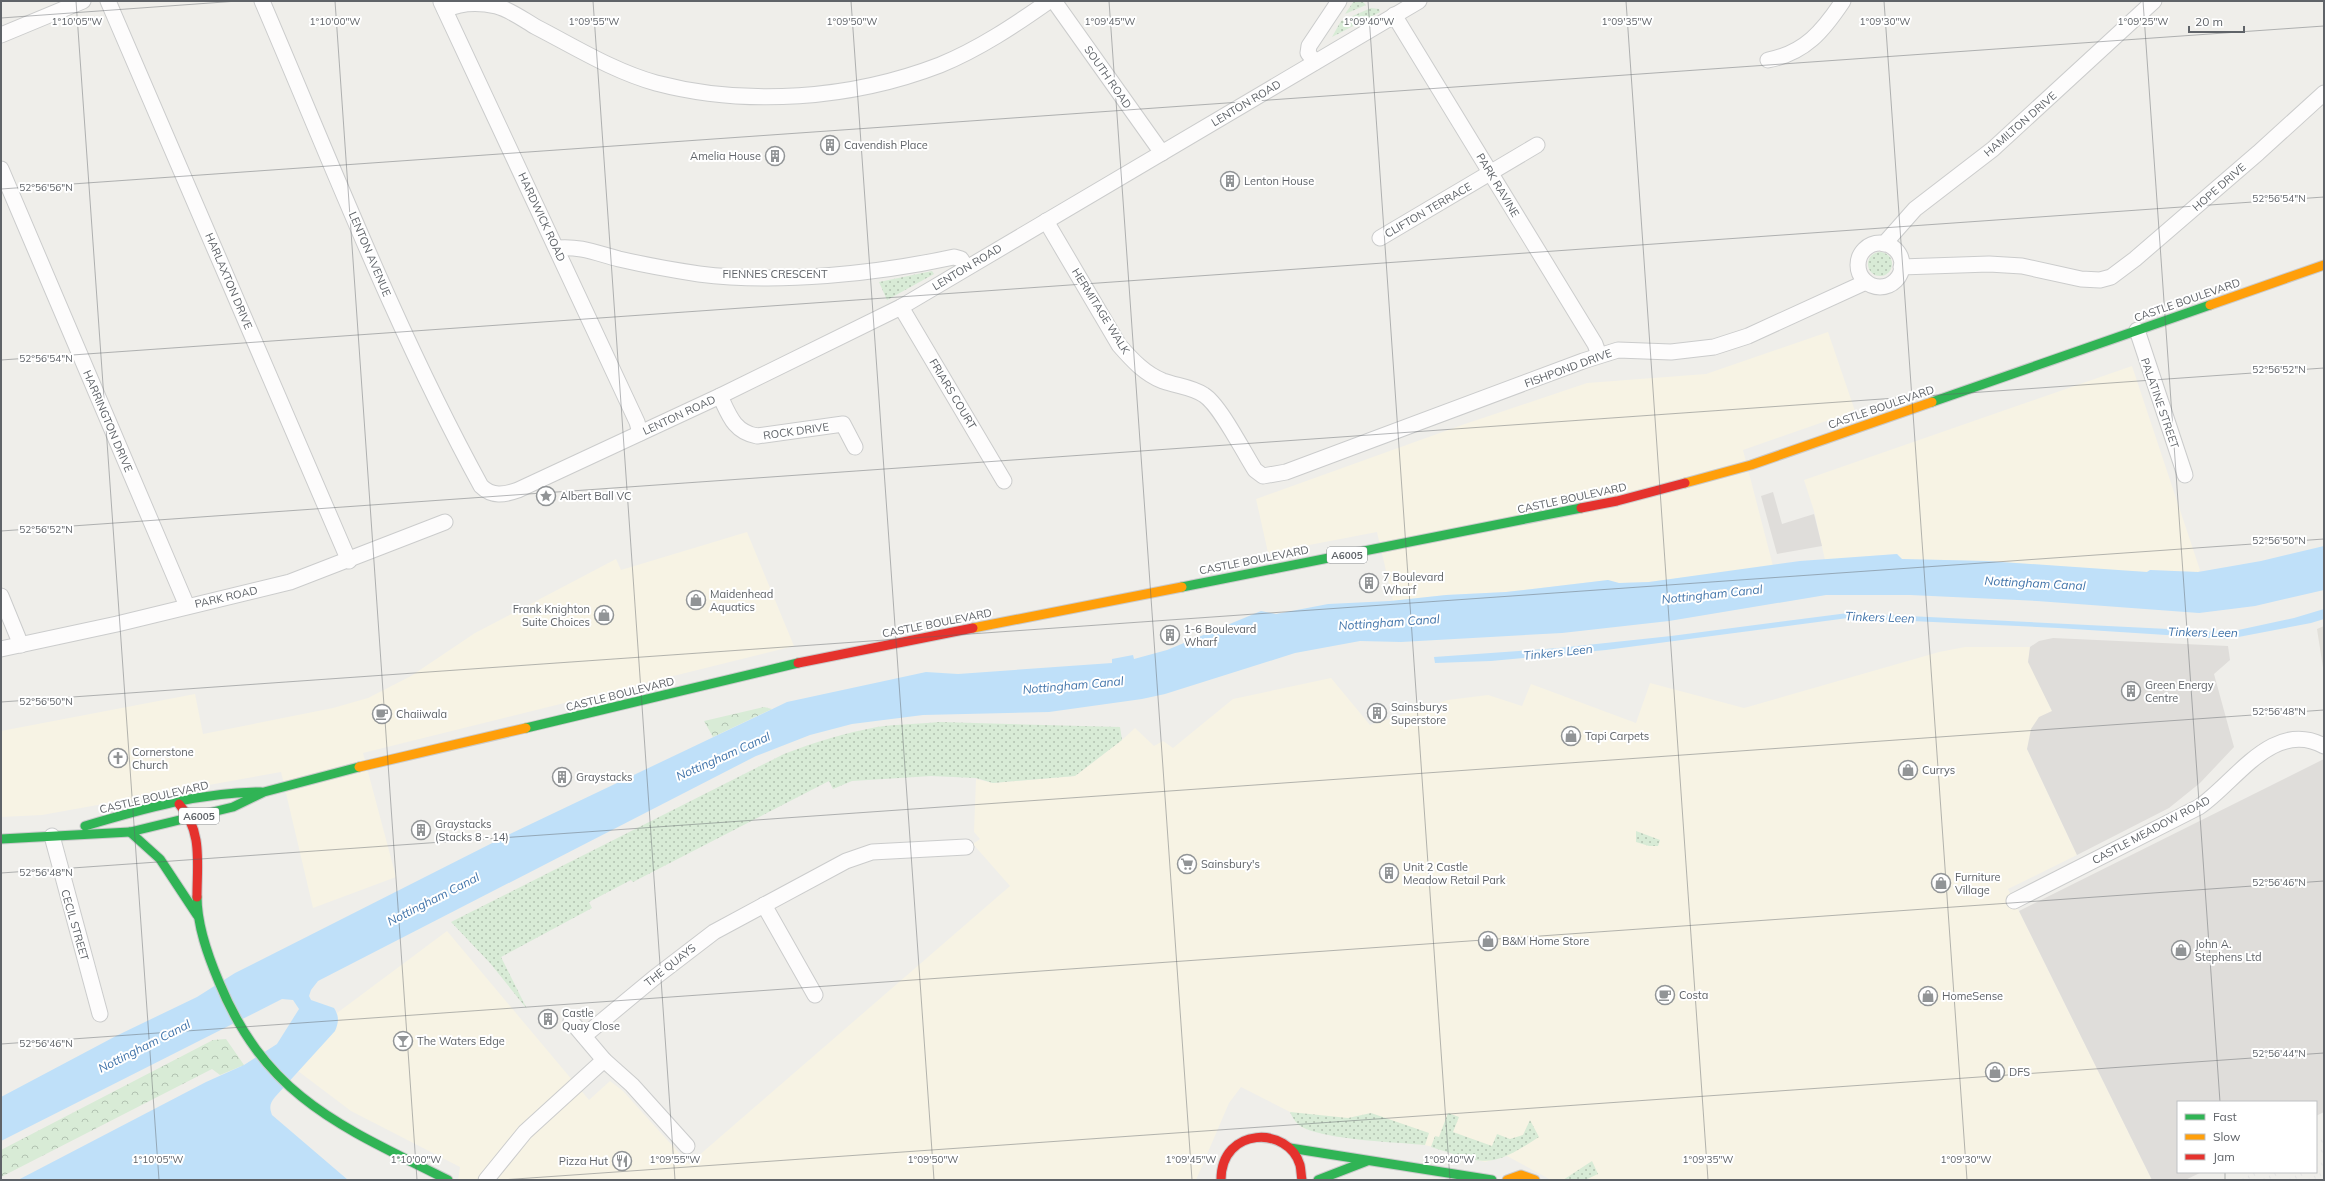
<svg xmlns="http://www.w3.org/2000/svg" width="2325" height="1181" viewBox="0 0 2325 1181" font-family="Mulish,sans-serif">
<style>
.commercial{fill:#f7f3e4}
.industrial{fill:#dfddda}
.education{fill:#e2e0da}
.grass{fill:url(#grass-dots)}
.forest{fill:url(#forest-crowns)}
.water{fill:#bfe0f9}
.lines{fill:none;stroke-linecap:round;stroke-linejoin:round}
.street-casing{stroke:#cbcccc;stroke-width:17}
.fast-casing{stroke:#cacacb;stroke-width:11}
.slow-casing{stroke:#cacacb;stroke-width:11}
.jam-casing{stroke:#cacacb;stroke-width:11}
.street{stroke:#fdfcfc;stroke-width:15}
.fast{stroke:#30b455;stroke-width:9}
.slow{stroke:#ff9f0a;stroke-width:9}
.jam{stroke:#e5322d;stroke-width:9}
.rail{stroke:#e4e4e4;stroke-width:3;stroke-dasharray:1 5;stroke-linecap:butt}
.ticks{fill:none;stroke:#5f6368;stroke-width:1;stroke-opacity:0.45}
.labels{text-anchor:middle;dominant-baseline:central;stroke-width:4;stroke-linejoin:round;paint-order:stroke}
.shield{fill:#fff;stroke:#8f9295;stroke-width:1}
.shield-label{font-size:10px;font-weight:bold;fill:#5f6368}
.street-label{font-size:11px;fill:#5f6368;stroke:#fff}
.poi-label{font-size:11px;fill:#5f6368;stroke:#fff;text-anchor:start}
.water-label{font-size:12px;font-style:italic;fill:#4174aa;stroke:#fff}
.ticks-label{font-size:10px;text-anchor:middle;fill:#5f6368;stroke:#fff;stroke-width:4;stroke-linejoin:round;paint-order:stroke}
</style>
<defs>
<pattern id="grass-dots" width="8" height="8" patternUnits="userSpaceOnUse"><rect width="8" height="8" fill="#d8ebd6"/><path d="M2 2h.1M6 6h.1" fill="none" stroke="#b2c2b1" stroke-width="1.8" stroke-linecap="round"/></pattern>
<pattern id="forest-crowns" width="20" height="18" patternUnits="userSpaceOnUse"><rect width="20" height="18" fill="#d8ebd6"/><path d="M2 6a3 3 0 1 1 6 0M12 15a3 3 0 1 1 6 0" fill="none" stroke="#b2c2b1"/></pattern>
</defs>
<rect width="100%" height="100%" fill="#efeeea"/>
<!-- commercial -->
<g class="commercial">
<polygon points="1828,332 1855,411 1743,450 1773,566 1649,582 1619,583 1608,580 1506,592 1446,595 1393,601 1377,532 1268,553 1256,499 1462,425 1587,383 1706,374"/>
<polygon points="2132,366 2200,570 2198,572 2150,570 2147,572 2121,571 1987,561 1902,559 1897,554 1825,560 1814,511 1804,480"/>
<polygon points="747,532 794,646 363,753 396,877 313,908 281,772 42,815 1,817 1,731 195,694 203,734 333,708 368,698 411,676 475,633 616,559 621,570"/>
<polygon points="1965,647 2030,647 2029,662 2052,711 2027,749 2077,855 2008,889 2152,1180 1551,1180 1507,1156 1485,1162 1425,1145 1340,1136 1303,1128 1295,1121 1290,1112 1241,1087 1229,1103 1196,1180 458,1180 460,1167 351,1111 298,1071 335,1031 338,1017 337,1013 447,931 589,1100 610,1081 623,1091 689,1164 1010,886 973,844 980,839 974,832 976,779 993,783 1075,776 1122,740 1135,728 1154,746 1163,741 1173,748 1233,699 1331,678 1370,725 1448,700 1488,695 1522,706 1531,684 1636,723 1650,683 1744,708 1939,652"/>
</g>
<!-- industrial -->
<g class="industrial">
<polygon points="1773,492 1782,524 1814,514 1822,546 1777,554 1761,496"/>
<polygon points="2053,638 2228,646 2230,660 2214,674 2234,747 2200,783 2169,808 2077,855 2027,749 2031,729 2039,717 2052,711 2028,662 2030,647 2039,641"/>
<polygon points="2324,759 2324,1112 2316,1116 2316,1102 2178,1102 2178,1172 2202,1172 2185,1180 2152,1180 2019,911"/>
</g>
<!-- education -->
<polygon class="education" points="2324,626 2324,674 2317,629"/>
<!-- grass -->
<g class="grass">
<polygon points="1354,1 1362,1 1366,5 1345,14"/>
<polygon points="1371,8 1379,9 1380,12 1332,37 1341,21"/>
<circle cx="1880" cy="264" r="12"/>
<polygon points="932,271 934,274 887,300 879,282"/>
<path d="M939 722 1120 727 1122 740 1075 776 993 783 976 778 931 776 852 781 833 789 829 781 633 882 631 880 589 902 592 908 501 957 527 1009 490 963 451 922 784 754C815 742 845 733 877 727 897 724 918 724 939 722Z"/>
<polygon points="1636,831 1660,840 1658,846 1649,846 1636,842"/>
<path d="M1290 1112 1348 1118 1371 1113 1429 1133 1425 1145C1394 1142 1330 1140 1304 1128 1297 1125 1293 1119 1290 1112Z"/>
<path d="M1448 1113 1459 1117 1453 1132 1492 1146 1497 1134 1510 1139 1523 1135 1530 1120 1539 1137C1488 1170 1486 1164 1431 1147L1435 1136 1439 1137Z"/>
<polygon points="1592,1161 1598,1174 1585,1180 1563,1180"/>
</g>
<!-- forest -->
<g class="forest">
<polygon points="764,707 772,709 713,737 704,721"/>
<polygon points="226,1039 244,1065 220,1075 212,1069 1,1177 1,1150 213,1040"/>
</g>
<!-- water -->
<g class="water">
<path d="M2324 546V590L2255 606 2199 613 2037 601 1910 595H1826L1669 621 1562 633 1401 642 1360 641 1295 653 1165 694 1142 699 1049 712 923 715 852 724 810 735 756 756 318 981 311 990 309 996 311 1000 334 1008C339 1016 339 1022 335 1031L275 1097C270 1103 269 1107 272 1115L348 1180H18L206 1082 244 1065 277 1044 299 1009 293 1000 282 999 1 1141V1097L116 1036 197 997 235 973 512 833 787 702 926 672 958 674 1112 663V659L1133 655 1134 659 1167 650 1261 611 1276 614 1328 604 1390 601 1446 595 1506 592 1608 580 1619 583 1649 582 1800 561 1897 554 1902 559 1987 561 2147 572 2150 570 2198 572 2261 561Z"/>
<polygon points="2324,609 2324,619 2311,623 2228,639 2058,628 1848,618 1606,650 1491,661 1435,663 1434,657 1559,648 1671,636 1848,613 2229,632 2294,618"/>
</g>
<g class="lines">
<defs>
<g id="street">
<polyline points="108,1 349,561"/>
<path d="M262 1C332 164 396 331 481 486 492 497 504 495 518 490L720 396 901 307 1419 1"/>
<polyline points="1054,1 1162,153"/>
<polyline points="441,2 637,422 640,433"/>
<path d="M445 10C462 2 478 2 496 6 509 9 524 20 536 27 575 47 613 71 656 83 747 107 852 99 940 65 979 49 1015 25 1049 1"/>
<polyline points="1394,15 1595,344 1599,355"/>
<polyline points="1,35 83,1"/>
<path d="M1768 60C1805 53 1823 31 1843 1"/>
<polyline points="1315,62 1308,53 1309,46 1339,1"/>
<polyline points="1,169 187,606"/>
<path d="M1046 221 1119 345C1132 360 1145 374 1163 381 1177 386 1192 387 1204 395 1220 405 1244 453 1255 470L1263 476 1286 472 1583 361 1618 350 1671 352 1714 347 1748 336 1866 282"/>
<polyline points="1380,238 1537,145"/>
<circle cx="1880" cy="265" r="22"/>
<polyline points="1884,244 1915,209 1993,149 2154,1"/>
<path d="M557 248C581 246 596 253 619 259 645 265 672 270 699 274 778 284 876 274 954 257L961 259 966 267"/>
<polyline points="1901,267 1989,264 2022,266 2081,279 2100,280 2111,277 2135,259 2258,153 2324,93"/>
<polyline points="901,307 1004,481"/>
<polyline points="2137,330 2185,475"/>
<path d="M720 396C729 415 734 432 757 436L843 424 855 447"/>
<polyline points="1,596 21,645"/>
<polyline points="1,649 117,624 290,582 445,522"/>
<polyline points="52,836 100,1014"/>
<path d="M2014 901 2199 807C2235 783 2273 718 2324 746"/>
<polyline points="764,905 815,995"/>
<polyline points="571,1021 604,1060 632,1085 687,1146"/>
<polyline points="584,1036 654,978 714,932 846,861 872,852 966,847"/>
<polyline points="486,1180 525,1132 604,1060"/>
</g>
<g id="fast">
<polyline points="1932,402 2210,305"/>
<polyline points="1182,587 1581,508"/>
<polyline points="526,728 798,663"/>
<path d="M85 826C142 809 202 792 261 792"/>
<polyline points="130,832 160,859 197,915"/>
<polyline points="1,839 130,832 233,807 264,792 359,767"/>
<path d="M197 897C197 926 208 956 219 982 267 1099 343 1127 448 1180"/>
<polyline points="1290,1148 1492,1180"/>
<polyline points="1318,1180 1367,1161"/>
</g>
<g id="slow">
<polyline points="2210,305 2324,265"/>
<polyline points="1685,483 1751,465 1932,402"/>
<polyline points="973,628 1182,587"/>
<polyline points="359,767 526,728"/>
<polyline points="1507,1180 1521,1175 1535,1180"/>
</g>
<g id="jam">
<polyline points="1581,508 1617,501 1685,483"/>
<polyline points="798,663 973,628"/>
<path d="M179 804C203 831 197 863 197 897"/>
<path d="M1221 1180C1221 1126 1289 1126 1300 1165 1301 1169 1301 1175 1302 1180"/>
</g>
</defs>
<!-- street casing -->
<use href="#street" class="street-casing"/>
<!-- fast casing -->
<use href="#fast" class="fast-casing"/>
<!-- slow casing -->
<use href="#slow" class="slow-casing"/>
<!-- jam casing -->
<use href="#jam" class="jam-casing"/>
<!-- street -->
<use href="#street" class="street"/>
<!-- fast -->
<use href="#fast" class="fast"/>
<!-- slow -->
<use href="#slow" class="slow"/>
<!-- jam -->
<use href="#jam" class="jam"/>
<!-- rail -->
<g class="rail">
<polyline points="2316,1144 2324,1140"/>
<polyline points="2316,1154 2324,1150"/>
<polyline points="2316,1167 2324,1163"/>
<polyline points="2243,1180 2259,1172"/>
<polyline points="2264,1180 2280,1172"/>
<polyline points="2290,1180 2306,1172"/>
<polyline points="2309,1180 2324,1173"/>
</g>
</g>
<!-- ticks -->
<path class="ticks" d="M76 1 159 1180M335 1 417 1180M593 1 675 1180M851 1 934 1180M1109 1 1192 1180M1368 1 1450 1180M1626 1 1708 1180M1884 1 1967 1180M2143 1 2220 1102M1 18 238 1M1 189 2324 26M1 360 2324 197M1 531 2324 368M1 702 2324 539M1 873 2324 710M1 1044 2324 881M2225 1172V1180M501 1180 2324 1053"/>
<!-- icons -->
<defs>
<symbol id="building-ring" viewBox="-11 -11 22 22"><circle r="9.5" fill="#fff" stroke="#919496" stroke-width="1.5"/><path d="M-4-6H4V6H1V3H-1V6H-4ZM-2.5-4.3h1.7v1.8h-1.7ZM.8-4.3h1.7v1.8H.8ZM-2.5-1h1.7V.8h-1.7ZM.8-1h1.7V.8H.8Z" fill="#919496"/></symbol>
<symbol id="sight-ring" viewBox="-11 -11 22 22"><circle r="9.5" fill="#fff" stroke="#919496" stroke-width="1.5"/><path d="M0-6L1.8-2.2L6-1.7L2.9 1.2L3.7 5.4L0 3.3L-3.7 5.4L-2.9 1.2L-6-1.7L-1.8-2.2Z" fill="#919496"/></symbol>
<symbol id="shop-ring" viewBox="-11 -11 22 22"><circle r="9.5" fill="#fff" stroke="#919496" stroke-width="1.5"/><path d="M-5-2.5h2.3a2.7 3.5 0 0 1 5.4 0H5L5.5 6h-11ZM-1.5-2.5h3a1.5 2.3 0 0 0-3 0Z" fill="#919496"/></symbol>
<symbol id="cafe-ring" viewBox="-11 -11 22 22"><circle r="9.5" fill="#fff" stroke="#919496" stroke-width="1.5"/><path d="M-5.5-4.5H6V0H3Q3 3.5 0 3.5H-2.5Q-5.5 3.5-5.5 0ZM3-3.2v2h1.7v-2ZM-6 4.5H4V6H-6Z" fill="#919496"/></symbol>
<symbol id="church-ring" viewBox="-11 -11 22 22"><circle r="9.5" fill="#fff" stroke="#919496" stroke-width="1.5"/><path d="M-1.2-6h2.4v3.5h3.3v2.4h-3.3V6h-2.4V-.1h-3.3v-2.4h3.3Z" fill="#919496"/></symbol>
<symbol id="supermarket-ring" viewBox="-11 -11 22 22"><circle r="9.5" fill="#fff" stroke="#919496" stroke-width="1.5"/><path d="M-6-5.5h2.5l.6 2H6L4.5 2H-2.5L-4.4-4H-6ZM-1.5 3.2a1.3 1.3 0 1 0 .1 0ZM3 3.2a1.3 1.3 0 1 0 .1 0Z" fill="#919496"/></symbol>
<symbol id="bar-ring" viewBox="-11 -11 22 22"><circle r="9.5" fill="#fff" stroke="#919496" stroke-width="1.5"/><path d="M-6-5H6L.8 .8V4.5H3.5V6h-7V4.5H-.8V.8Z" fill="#919496"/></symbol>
<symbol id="restaurant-ring" viewBox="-11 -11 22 22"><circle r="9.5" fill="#fff" stroke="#919496" stroke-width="1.5"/><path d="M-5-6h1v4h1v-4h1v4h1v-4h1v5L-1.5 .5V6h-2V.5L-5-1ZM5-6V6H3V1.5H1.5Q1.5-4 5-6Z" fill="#919496"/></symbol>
</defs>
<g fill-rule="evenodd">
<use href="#building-ring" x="819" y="134" width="22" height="22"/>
<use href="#building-ring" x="764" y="145" width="22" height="22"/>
<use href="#building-ring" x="1219" y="170" width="22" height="22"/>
<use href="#sight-ring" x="535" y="485" width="22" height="22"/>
<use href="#building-ring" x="1358" y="572" width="22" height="22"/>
<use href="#shop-ring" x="685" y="589" width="22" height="22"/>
<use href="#shop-ring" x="593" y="604" width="22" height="22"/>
<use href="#building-ring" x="1159" y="624" width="22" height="22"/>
<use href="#building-ring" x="2120" y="680" width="22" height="22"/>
<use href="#building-ring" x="1366" y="702" width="22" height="22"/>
<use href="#cafe-ring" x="371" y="703" width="22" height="22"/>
<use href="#shop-ring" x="1560" y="725" width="22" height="22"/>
<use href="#church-ring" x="107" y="747" width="22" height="22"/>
<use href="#shop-ring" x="1897" y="759" width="22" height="22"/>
<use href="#building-ring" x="551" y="766" width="22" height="22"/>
<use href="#building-ring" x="410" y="819" width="22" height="22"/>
<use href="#supermarket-ring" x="1176" y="853" width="22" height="22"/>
<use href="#building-ring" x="1378" y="862" width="22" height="22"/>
<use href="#shop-ring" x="1930" y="872" width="22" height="22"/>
<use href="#shop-ring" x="1477" y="930" width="22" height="22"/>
<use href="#shop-ring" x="2170" y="939" width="22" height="22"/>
<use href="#cafe-ring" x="1654" y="984" width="22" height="22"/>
<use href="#shop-ring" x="1917" y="985" width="22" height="22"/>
<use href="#building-ring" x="537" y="1008" width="22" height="22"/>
<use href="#bar-ring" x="392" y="1030" width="22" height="22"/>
<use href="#shop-ring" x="1984" y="1061" width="22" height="22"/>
<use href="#restaurant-ring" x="611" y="1150" width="22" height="22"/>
</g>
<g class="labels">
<!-- shield labels -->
<g class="shield">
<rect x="1327" y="547" width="40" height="16" rx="3"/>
<rect x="179" y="808" width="40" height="16" rx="3"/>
</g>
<g class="shield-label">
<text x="1347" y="555">A6005</text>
<text x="199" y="816">A6005</text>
</g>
<!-- street labels -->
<g class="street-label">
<text transform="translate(1108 77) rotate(55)">SOUTH ROAD</text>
<text transform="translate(1246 103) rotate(-31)">LENTON ROAD</text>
<text transform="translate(2020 124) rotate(-41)">HAMILTON DRIVE</text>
<text transform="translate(1498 185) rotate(59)">PARK RAVINE</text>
<text transform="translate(2219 187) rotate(-41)">HOPE DRIVE</text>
<text transform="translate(1428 210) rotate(-30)">CLIFTON TERRACE</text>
<text transform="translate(542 217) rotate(65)">HARDWICK ROAD</text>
<text transform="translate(370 254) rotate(67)">LENTON AVENUE</text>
<text transform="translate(967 267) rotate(-31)">LENTON ROAD</text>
<text x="775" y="274">FIENNES CRESCENT</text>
<text transform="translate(229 281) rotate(67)">HARLAXTON DRIVE</text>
<text transform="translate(2187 300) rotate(-19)">CASTLE BOULEVARD</text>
<text transform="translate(1101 311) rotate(58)">HERMITAGE WALK</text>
<text transform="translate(1568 368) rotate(-20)">FISHPOND DRIVE</text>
<text transform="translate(953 394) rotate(59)">FRIARS COURT</text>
<text transform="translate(2160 403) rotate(71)">PALATINE STREET</text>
<text transform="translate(1881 407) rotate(-19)">CASTLE BOULEVARD</text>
<text transform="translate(679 415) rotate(-25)">LENTON ROAD</text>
<text transform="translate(108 421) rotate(67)">HARRINGTON DRIVE</text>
<text transform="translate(796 431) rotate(-8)">ROCK DRIVE</text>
<text transform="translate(1572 498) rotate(-12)">CASTLE BOULEVARD</text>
<text transform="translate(1254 560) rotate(-11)">CASTLE BOULEVARD</text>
<text transform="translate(226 597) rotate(-13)">PARK ROAD</text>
<text transform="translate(937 623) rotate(-11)">CASTLE BOULEVARD</text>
<text transform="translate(620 694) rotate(-14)">CASTLE BOULEVARD</text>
<text transform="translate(154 797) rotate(-13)">CASTLE BOULEVARD</text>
<text transform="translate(2151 830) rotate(-28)">CASTLE MEADOW ROAD</text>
<text transform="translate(75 925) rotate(74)">CECIL STREET</text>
<text transform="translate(670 965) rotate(-38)">THE QUAYS</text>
</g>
<!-- poi labels -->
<g class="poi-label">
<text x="844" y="145">Cavendish Place</text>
<text x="761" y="156" text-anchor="end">Amelia House</text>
<text x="1244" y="181">Lenton House</text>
<text x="560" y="496">Albert Ball VC</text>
<text x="1383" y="577">7 Boulevard<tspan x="1383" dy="13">Wharf</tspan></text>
<text x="710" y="594">Maidenhead<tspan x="710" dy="13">Aquatics</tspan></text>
<text x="590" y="609" text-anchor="end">Frank Knighton<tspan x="590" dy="13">Suite Choices</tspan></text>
<text x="1184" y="629">1-6 Boulevard<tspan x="1184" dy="13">Wharf</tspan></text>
<text x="2145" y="685">Green Energy<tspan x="2145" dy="13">Centre</tspan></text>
<text x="1391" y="707">Sainsburys<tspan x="1391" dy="13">Superstore</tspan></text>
<text x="396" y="714">Chaiiwala</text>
<text x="1585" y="736">Tapi Carpets</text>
<text x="132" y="752">Cornerstone<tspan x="132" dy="13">Church</tspan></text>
<text x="1922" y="770">Currys</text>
<text x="576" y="777">Graystacks</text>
<text x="435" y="824">Graystacks<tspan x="435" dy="13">(Stacks 8 - 14)</tspan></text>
<text x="1201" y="864">Sainsbury's</text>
<text x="1403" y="867">Unit 2 Castle<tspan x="1403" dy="13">Meadow Retail Park</tspan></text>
<text x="1955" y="877">Furniture<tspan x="1955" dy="13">Village</tspan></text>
<text x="1502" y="941">B&amp;M Home Store</text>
<text x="2195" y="944">John A.<tspan x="2195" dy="13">Stephens Ltd</tspan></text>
<text x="1679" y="995">Costa</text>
<text x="1942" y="996">HomeSense</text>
<text x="562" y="1013">Castle<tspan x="562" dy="13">Quay Close</tspan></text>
<text x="417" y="1041">The Waters Edge</text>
<text x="2009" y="1072">DFS</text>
<text x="608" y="1161" text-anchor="end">Pizza Hut</text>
</g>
<!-- water labels -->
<g class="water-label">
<text transform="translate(2035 583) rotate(3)">Nottingham Canal</text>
<text transform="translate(1712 594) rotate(-6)">Nottingham Canal</text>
<text transform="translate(1880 617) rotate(2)">Tinkers Leen</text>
<text transform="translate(1389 622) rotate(-4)">Nottingham Canal</text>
<text transform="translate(2203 632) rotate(1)">Tinkers Leen</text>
<text transform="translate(1558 652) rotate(-6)">Tinkers Leen</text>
<text transform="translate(1073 685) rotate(-5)">Nottingham Canal</text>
<text transform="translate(723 756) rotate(-24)">Nottingham Canal</text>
<text transform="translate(433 899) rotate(-27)">Nottingham Canal</text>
<text transform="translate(144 1046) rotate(-27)">Nottingham Canal</text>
</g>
</g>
<g class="ticks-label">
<text x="77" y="25">1°10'05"W</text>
<text x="335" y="25">1°10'00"W</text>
<text x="594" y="25">1°09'55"W</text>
<text x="852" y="25">1°09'50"W</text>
<text x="1110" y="25">1°09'45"W</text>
<text x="1369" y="25">1°09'40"W</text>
<text x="1627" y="25">1°09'35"W</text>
<text x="1885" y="25">1°09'30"W</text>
<text x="2143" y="25">1°09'25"W</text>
<text x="46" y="191">52°56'56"N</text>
<text x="2279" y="202">52°56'54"N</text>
<text x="46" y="362">52°56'54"N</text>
<text x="2279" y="373">52°56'52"N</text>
<text x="46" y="533">52°56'52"N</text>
<text x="2279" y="544">52°56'50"N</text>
<text x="46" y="705">52°56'50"N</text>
<text x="2279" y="715">52°56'48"N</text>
<text x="46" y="876">52°56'48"N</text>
<text x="2279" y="886">52°56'46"N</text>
<text x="46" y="1047">52°56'46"N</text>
<text x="2279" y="1057">52°56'44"N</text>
<text x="158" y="1163">1°10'05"W</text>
<text x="416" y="1163">1°10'00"W</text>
<text x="675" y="1163">1°09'55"W</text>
<text x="933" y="1163">1°09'50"W</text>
<text x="1191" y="1163">1°09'45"W</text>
<text x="1449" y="1163">1°09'40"W</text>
<text x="1708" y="1163">1°09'35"W</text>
<text x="1966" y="1163">1°09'30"W</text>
</g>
<!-- border -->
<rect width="2325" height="1181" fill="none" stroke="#5f6368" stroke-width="4"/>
<!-- legend -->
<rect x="2177" y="1101" width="140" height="72" fill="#ffffff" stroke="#bfc1c3"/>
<rect x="2185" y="1114" width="20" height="6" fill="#30b455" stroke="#bfc1c3"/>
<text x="2213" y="1121" font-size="12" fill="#5f6368">Fast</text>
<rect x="2185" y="1134" width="20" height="6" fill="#ff9f0a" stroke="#bfc1c3"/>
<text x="2213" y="1141" font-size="12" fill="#5f6368">Slow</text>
<rect x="2185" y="1154" width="20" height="6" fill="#e5322d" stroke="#bfc1c3"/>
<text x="2213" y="1161" font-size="12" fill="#5f6368">Jam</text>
<!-- scale -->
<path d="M2189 26v6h55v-6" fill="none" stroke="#5f6368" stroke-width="2"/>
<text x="2195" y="26" font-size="12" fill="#5f6368" stroke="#ffffff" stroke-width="3" paint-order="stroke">20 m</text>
</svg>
